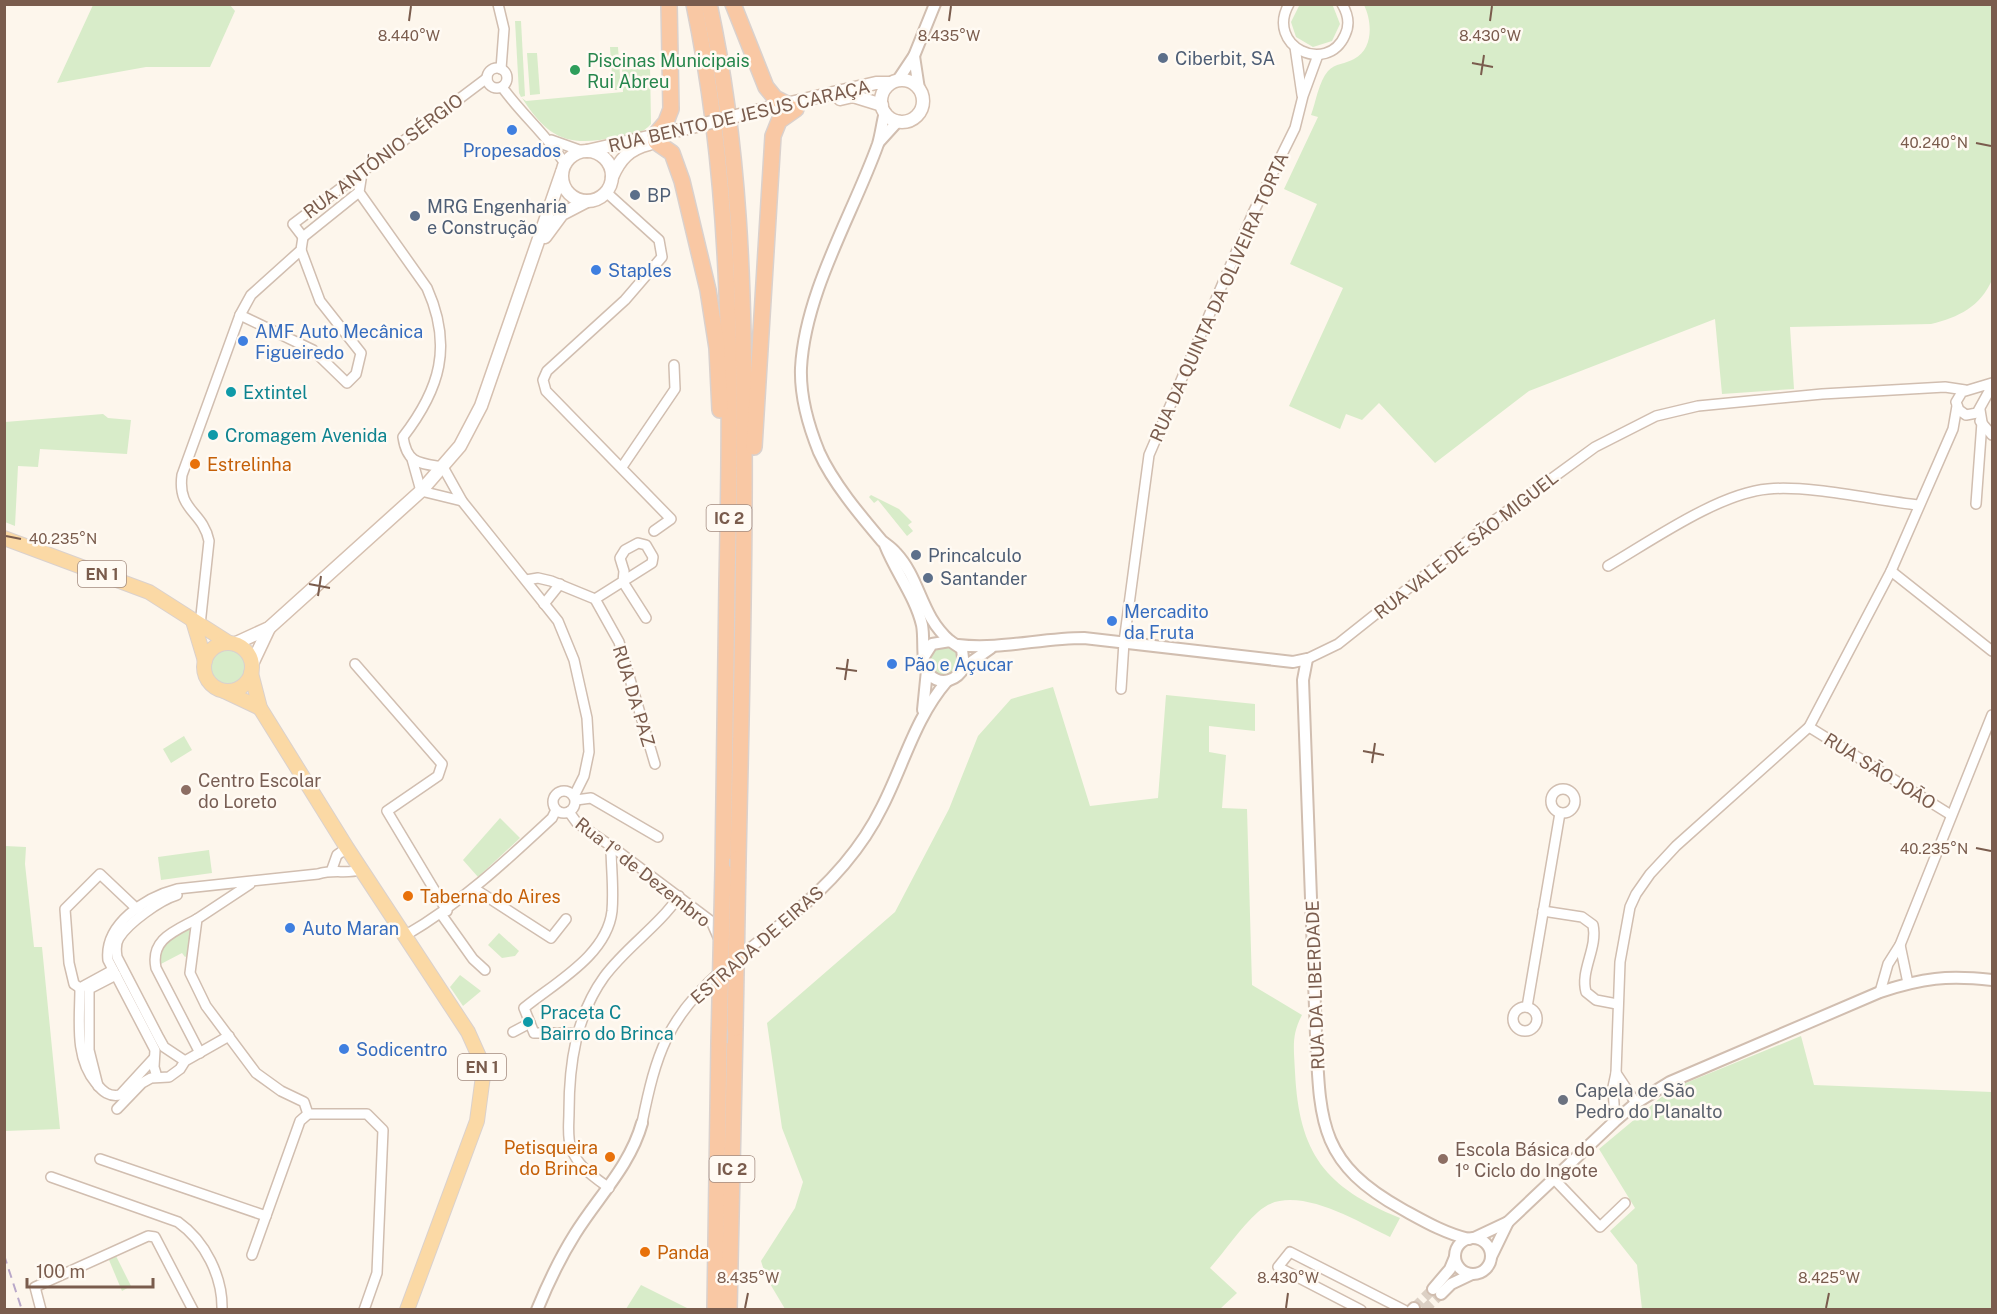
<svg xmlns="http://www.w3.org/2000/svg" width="1997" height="1314" viewBox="0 0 1997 1314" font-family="'Public Sans',sans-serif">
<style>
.green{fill:#d8ecc9}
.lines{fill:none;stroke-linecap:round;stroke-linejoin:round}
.tertiary-tunnel{stroke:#dcd0c4;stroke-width:10;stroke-dasharray:10 5;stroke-linecap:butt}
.minor-casing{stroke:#d1beb0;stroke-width:12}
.tertiary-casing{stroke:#d1beb0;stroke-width:14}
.secondary-casing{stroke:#d6c0b0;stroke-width:15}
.primary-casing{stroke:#dad1cd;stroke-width:16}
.trunk-casing{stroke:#dad1cd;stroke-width:18}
.minor{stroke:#fff;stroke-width:9}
.tertiary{stroke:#fff;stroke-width:10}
.secondary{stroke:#fff;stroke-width:12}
.primary{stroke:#fbd9a5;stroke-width:14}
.trunk{stroke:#f9c8a4;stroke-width:15}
.rail{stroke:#b9a8c9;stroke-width:2;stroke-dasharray:9 6;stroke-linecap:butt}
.secondary-bridge-casing{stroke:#d6c0b0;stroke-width:15;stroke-linecap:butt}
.trunk-bridge-casing{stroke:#dad1cd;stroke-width:18;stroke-linecap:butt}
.secondary-bridge{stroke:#fff;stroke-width:12}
.trunk-bridge{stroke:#f9c8a4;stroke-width:15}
.ticks{fill:none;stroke:#7a5c4d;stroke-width:2}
.service-dot{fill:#5c6f8a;stroke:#fffaf3;stroke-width:2}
.leisure-dot{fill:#2e9e5b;stroke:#fffaf3;stroke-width:2}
.shop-dot{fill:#3f7fe0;stroke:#fffaf3;stroke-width:2}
.culture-dot{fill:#0f9aa8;stroke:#fffaf3;stroke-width:2}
.food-dot{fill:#e8710a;stroke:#fffaf3;stroke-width:2}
.education-dot{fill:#8d6e63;stroke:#fffaf3;stroke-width:2}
.worship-dot{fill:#6b7280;stroke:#fffaf3;stroke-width:2}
.labels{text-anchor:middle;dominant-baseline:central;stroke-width:5;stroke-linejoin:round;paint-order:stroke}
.shield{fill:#fffaf3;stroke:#a28b7f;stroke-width:1.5}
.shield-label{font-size:16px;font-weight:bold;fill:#7a5c4d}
.service-label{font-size:18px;fill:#4e5e75;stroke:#fffaf3;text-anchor:start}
.leisure-label{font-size:18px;fill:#27864d;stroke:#fffaf3;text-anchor:start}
.street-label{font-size:18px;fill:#7a5c4d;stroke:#fffaf3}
.shop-label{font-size:18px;fill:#366cbe;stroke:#fffaf3;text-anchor:start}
.culture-label{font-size:18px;fill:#0d838f;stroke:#fffaf3;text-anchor:start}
.food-label{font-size:18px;fill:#c56008;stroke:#fffaf3;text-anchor:start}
.education-label{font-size:18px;fill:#785e54;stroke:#fffaf3;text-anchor:start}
.worship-label{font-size:18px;fill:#5b616d;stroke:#fffaf3;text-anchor:start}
.ticks-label{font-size:15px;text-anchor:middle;fill:#7a5c4d;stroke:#fffaf3;stroke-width:5;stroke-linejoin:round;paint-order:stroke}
</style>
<rect width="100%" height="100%" fill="#fdf6ec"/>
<!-- green -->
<g class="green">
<polygon points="1300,4 1333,6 1340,24 1332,41 1313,47 1296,37 1291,22"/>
<polygon points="230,5 235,11 210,67 146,67 57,83 93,5"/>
<path d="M1364 5H1992V280C1980 307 1959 317 1931 324L1790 327 1794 389 1722 394 1715 319 1529 391 1435 463 1379 403 1362 420 1346 414 1340 429 1289 406 1343 288 1290 264 1317 204 1284 189 1318 117 1311 115C1316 101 1319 81 1328 71 1335 63 1346 64 1354 59 1374 49 1372 21 1364 5Z"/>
<polygon points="515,21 521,21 525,96 521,97 519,93"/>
<polygon points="610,47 618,47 621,90 613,90"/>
<polygon points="527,53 537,53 540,94 530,95"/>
<path d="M650 63 651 124C643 134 630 135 617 137 569 147 549 140 522 98L526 101 623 92 622 64Z"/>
<polygon points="103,414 108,418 131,420 127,454 40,449 38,467 18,466 15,526 5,522 5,422"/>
<polygon points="871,495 899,509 912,522 908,525 913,531 907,536 878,500 874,503 869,497"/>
<circle cx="945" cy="660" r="15"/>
<circle cx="229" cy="666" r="19"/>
<path d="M1053 687 1090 806 1158 798 1166 695 1255 704V731L1209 726V752L1226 755 1222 808 1247 809 1252 985 1302 1015C1291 1036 1294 1048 1295 1072 1299 1154 1325 1187 1400 1218L1390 1237C1356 1221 1291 1180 1258 1212 1240 1228 1226 1250 1210 1268L1237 1293 1220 1309H785L766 1277 761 1261 795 1208 803 1182 782 1128 767 1023 895 912 949 809 978 736 1011 699Z"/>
<polygon points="184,736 192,750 171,763 163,749"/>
<polygon points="500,818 520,838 478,877 463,860"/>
<polygon points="5,846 26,847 25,864 34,947 42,947 60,1129 5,1131"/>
<polygon points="209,850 212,873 161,880 158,857"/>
<polygon points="192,924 189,955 185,957 182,953 159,965 161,943"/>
<polygon points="499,933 519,951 515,956 502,958 488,945"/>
<polygon points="460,975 481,991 463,1006 450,987"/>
<polygon points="1801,1036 1814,1085 1992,1092 1992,1309 1642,1309 1637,1265 1610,1231 1635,1208 1599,1149 1671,1089"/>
<polygon points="116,1256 131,1286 122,1291 109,1260"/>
<polygon points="641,1285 687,1308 687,1309 626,1309"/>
</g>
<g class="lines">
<!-- tertiary-tunnel -->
<g class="tertiary-tunnel">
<polyline points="1414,1308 1433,1289"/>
<polyline points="1424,1310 1441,1294"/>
</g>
<defs>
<g id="minor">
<polyline points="498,4 504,29 501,69"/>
<path d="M1289 4C1265 46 1327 76 1345 35 1350 25 1348 14 1342 4"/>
<polyline points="1295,47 1302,95"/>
<circle cx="497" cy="78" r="10"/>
<path d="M502 87C522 115 547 135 565 164"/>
<polyline points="551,140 582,151"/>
<path d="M362 173 359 192 427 288C453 346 440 389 403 437 407 464 419 463 443 467L462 501 558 621 574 660 587 718 589 752 584 776 574 796"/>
<polyline points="606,192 659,240 662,257 625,300 547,371 543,380 546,391 671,519 654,531"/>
<polyline points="303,237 293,224 487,78"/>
<polyline points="303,237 359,192"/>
<polyline points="240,315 313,350 347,383 356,374 361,353 320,301 301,250"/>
<polyline points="1992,383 1962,392 1956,402 1959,410 1966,415 1977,413 1992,386"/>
<polyline points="1980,421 1992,435"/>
<polyline points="412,459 421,491 462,501"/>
<polyline points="622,467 675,389 674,365"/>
<polyline points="1976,504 1982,422 1980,410"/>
<path d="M1608 566C1651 541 1719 493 1768 489 1810 485 1874 500 1918 505"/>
<polyline points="1891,571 1992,651"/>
<polyline points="526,580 538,578 551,581 595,599 619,642 655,764"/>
<polyline points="595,599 652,563 653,557 646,545 638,543 625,550 620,558 624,571 623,582 646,618"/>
<polyline points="544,604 560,584"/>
<path d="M200 625 209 541C203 511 177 511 182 475L240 315 251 295 301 250 303 237"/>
<polyline points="1307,659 1338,644 1488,525 1595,447 1656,416 1698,406 1822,394 1945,387 1965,390"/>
<polyline points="355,664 442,764 438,776 387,811 447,911"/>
<polyline points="1121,689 1124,642 1149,455 1253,213 1295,128 1303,96 1318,55"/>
<polyline points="1809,727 1951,815"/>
<circle cx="1563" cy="801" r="12"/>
<circle cx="564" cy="802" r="11"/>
<polyline points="576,800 591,798 658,837"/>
<polyline points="569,812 577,823 611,846 711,921 718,937"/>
<polyline points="332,869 337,855 347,848"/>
<polyline points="250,884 197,919 190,973 206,1006 256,1073 281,1091 304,1102 308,1114"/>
<polyline points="475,889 551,938 566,919"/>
<path d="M177 895C160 900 128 923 119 938 115 944 116 951 117 957L159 1038 164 1047 185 1061"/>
<path d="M1543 911 1582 917 1593 925C1598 948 1580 970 1586 992L1596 1000 1617 1004"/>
<polyline points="441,914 473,959 485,970"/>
<path d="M197 919C175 931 150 939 156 968L200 1053"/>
<path d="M406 935C461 903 506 861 552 818L556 810"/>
<polyline points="1900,945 1908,983"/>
<polyline points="735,960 788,918"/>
<polyline points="113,970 80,988 74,984 69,963 65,909 100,874 137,909"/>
<path d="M80 988C80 1020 74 1057 96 1083 103 1092 109 1097 120 1095L154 1058"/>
<polyline points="1880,992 1888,964 1900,945 1992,715"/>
<polyline points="1527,1007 1560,813"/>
<circle cx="1525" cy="1019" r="12"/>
<polyline points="513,1032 530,1023"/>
<path d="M577 1033H534L524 1008C556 982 607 955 612 911 614 889 611 867 611 846"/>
<polyline points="1616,1073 1636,1103"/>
<path d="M157 1077 154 1067 155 1050 108 960C104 924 146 897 177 889L318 874C334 869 345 874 361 870"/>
<polyline points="98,1086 89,1050 89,989 116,975"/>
<polyline points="117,1109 142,1083 151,1078 169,1077 180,1069 185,1061 229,1036"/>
<polyline points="1615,1121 1613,1087 1616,1073 1620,962 1630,907 1636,894 1650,874 1676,846 1809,727 1891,571 1953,429 1957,406"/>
<path d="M642 1123C656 1054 667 1018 722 970"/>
<polyline points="100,1159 266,1216"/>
<path d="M51 1177 178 1222C205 1241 223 1277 222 1310"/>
<polyline points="1554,1179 1600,1227 1625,1203"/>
<path d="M609 1188C594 1177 578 1167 571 1148 567 1137 569 1124 569 1112 569 1064 576 1016 604 977 626 947 658 927 679 896"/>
<polyline points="252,1255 300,1121 308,1114 367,1114 383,1130 377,1273 364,1310"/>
<polyline points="41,1310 35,1287 148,1236 155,1237 193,1310"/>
<polyline points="1361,1310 1278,1267 1290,1252 1404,1310"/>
</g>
<g id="tertiary">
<polyline points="914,56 919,89"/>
<polyline points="898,80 914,56 935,4"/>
<path d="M885 112C882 123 881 134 878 144 853 214 805 292 801 368 800 396 808 425 819 452 833 483 860 515 882 541 887 545 892 548 896 553 921 580 920 615 950 641"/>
<polyline points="879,142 898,121"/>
<path d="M885 545C896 573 915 596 922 625 925 640 920 665 930 675 942 687 958 679 964 667L962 649 950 641 932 644 925 655"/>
<path d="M958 645C1000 650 1041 638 1084 638L1293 662 1307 659 1303 680 1316 1035C1320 1122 1319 1163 1402 1209 1424 1221 1444 1233 1469 1239"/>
<polyline points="964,667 991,648"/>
<polyline points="923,710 927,670"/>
<path d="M788 918C827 887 860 852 882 807 904 764 915 718 947 681"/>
<path d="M1474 1238 1508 1222 1615 1121 1636 1103 1670 1082 1880 992C1923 978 1947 975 1992 980"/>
<circle cx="1473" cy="1256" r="18"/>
<polyline points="1491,1257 1508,1222"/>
<polyline points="1433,1289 1450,1269 1455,1257"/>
<polyline points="1441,1294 1451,1284 1472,1274"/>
<path d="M537 1310C548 1283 560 1258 575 1234 598 1197 630 1166 642 1123"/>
<polyline points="1412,1310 1414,1308"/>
</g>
<g id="secondary">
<circle cx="902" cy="101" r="21"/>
<polyline points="840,99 853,96 882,105"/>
<polyline points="756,111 876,83 890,83"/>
<polyline points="587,151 688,128"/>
<circle cx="587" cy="176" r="25"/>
<path d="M612 177C620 159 629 149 649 144"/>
<polyline points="545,237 562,214 587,201"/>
<polyline points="234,644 269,628 421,491 460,446 481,406 562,172"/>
<polyline points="252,664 269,628"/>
</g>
<g id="primary">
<polyline points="4,538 149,592 229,643"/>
<polyline points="193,621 205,661"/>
<circle cx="228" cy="667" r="24"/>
<polyline points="251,673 260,708 347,848 468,1032 481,1061 483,1076 477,1121 407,1310"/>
<polyline points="224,691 260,708"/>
</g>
<g id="trunk">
<path d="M694 4C734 196 731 390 727 584 725 680 724 775 723 870"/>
<path d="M709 4C740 146 744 289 744 433 745 575 741 717 738 859"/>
<polyline points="733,4 766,87 775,98 787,104"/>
<polyline points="655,135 666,122 671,109 669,4"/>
<polyline points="656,142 672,153 682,181 708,290 717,348 720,410"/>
<polyline points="754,447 773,136 779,121 796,109"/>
<polyline points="715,1310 719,1043"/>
<polyline points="729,1310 735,1028"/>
</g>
</defs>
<!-- minor casing -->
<use href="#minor" class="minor-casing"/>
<!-- tertiary casing -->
<use href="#tertiary" class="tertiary-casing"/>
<!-- secondary casing -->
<use href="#secondary" class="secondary-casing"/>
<!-- primary casing -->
<use href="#primary" class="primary-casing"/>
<!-- trunk casing -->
<use href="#trunk" class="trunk-casing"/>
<!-- minor -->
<use href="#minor" class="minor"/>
<!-- tertiary -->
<use href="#tertiary" class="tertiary"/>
<!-- secondary -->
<use href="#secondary" class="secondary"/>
<!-- primary -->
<use href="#primary" class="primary"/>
<!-- trunk -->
<use href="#trunk" class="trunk"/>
<!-- rail -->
<polyline class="rail" points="4,1255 22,1310"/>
<defs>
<polyline id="secondary-bridge" points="688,128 756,111"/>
<g id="trunk-bridge">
<polyline points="735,1028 738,859"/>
<polyline points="719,1043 723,870"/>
</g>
</defs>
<!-- secondary-bridge casing -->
<use href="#secondary-bridge" class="secondary-bridge-casing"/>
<!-- trunk-bridge casing -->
<use href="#trunk-bridge" class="trunk-bridge-casing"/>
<!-- secondary-bridge -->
<use href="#secondary-bridge" class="secondary-bridge"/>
<!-- trunk-bridge -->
<use href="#trunk-bridge" class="trunk-bridge"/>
</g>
<!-- ticks -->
<path class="ticks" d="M409 21 411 6M949 21 951 6M1490 21 1492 6M1472 63 1493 67M1481 75 1484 55M1976 143 1991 146M6 536 21 539M309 584 330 588M318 596 321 576M836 668 857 671M845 680 848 659M1363 751 1384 755M1372 763 1375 743M1976 848 1991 851M745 1308 748 1293M1286 1308 1288 1293M1826 1308 1829 1293"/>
<!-- markers -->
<g class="service-dot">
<circle cx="1163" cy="58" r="6"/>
<circle cx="635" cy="195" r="6"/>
<circle cx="415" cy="216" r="6"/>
<circle cx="916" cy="555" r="6"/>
<circle cx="928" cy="578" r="6"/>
</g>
<circle class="leisure-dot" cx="575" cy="70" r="6"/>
<g class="shop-dot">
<circle cx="512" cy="130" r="6"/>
<circle cx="596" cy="270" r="6"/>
<circle cx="243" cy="341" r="6"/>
<circle cx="1112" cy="621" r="6"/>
<circle cx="892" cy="664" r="6"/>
<circle cx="290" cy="928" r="6"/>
<circle cx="344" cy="1049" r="6"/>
</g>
<g class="culture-dot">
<circle cx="231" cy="392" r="6"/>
<circle cx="213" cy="435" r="6"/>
<circle cx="528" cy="1022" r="6"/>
</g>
<g class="food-dot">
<circle cx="195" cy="464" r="6"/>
<circle cx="408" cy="896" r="6"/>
<circle cx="610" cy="1157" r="6"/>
<circle cx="645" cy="1252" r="6"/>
</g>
<g class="education-dot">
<circle cx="186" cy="790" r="6"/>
<circle cx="1443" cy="1159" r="6"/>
</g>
<circle class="worship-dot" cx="1563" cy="1100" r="6"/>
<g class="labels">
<!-- shield labels -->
<g class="shield">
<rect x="706.5" y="505" width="45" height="26" rx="4.5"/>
<rect x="78" y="561" width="48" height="26" rx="4.5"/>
<rect x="458" y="1054" width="48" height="26" rx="4.5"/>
<rect x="709.5" y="1156" width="45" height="26" rx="4.5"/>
</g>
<g class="shield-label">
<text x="729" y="518">IC 2</text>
<text x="102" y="574">EN 1</text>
<text x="482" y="1067">EN 1</text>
<text x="732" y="1169">IC 2</text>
</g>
<!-- service labels -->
<g class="service-label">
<text x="1175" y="58">Ciberbit, SA</text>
<text x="647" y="195">BP</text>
<text x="427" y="206">MRG Engenharia<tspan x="427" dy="21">e Construção</tspan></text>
<text x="928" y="555">Princalculo</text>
<text x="940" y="578">Santander</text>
</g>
<!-- leisure labels -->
<g class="leisure-label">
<text x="587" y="60">Piscinas Municipais<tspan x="587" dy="21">Rui Abreu</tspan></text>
</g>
<!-- street labels -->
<g class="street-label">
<text transform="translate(739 116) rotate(-13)">RUA BENTO DE JESUS CARAÇA</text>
<text transform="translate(383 156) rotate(-37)">RUA ANTÓNIO SÉRGIO</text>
<text transform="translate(1219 297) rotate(-66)">RUA DA QUINTA DA OLIVEIRA TORTA</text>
<text transform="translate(1466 545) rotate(-38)">RUA VALE DE SÃO MIGUEL</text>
<text transform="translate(634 696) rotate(73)">RUA DA PAZ</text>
<text transform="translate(1880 771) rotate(32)">RUA SÃO JOÃO</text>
<text transform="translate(643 872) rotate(38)">Rua 1º de Dezembro</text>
<text transform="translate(757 945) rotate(-41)">ESTRADA DE EIRAS</text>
<text transform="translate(1315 985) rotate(-92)">RUA DA LIBERDADE</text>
</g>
<!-- shop labels -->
<g class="shop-label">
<text x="512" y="150" text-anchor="middle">Propesados</text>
<text x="608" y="270">Staples</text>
<text x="255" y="331">AMF Auto Mecânica<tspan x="255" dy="21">Figueiredo</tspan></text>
<text x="1124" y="611">Mercadito<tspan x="1124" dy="21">da Fruta</tspan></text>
<text x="904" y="664">Pão e Açucar</text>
<text x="302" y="928">Auto Maran</text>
<text x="356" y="1049">Sodicentro</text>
</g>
<!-- culture labels -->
<g class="culture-label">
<text x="243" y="392">Extintel</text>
<text x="225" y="435">Cromagem Avenida</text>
<text x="540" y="1012">Praceta C<tspan x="540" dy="21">Bairro do Brinca</tspan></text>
</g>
<!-- food labels -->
<g class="food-label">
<text x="207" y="464">Estrelinha</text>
<text x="420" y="896">Taberna do Aires</text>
<text x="598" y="1147" text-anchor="end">Petisqueira<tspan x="598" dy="21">do Brinca</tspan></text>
<text x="657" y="1252">Panda</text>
</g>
<!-- education labels -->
<g class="education-label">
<text x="198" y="780">Centro Escolar<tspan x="198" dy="21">do Loreto</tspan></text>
<text x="1455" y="1149">Escola Básica do<tspan x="1455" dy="21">1º Ciclo do Ingote</tspan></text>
</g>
<!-- worship labels -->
<g class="worship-label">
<text x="1575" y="1090">Capela de São<tspan x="1575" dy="21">Pedro do Planalto</tspan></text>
</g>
</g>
<g class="ticks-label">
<text x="409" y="41">8.440°W</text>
<text x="949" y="41">8.435°W</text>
<text x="1490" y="41">8.430°W</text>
<text x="1934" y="148">40.240°N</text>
<text x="63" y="544">40.235°N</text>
<text x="1934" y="854">40.235°N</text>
<text x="748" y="1283">8.435°W</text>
<text x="1288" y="1283">8.430°W</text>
<text x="1829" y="1283">8.425°W</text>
</g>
<!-- border -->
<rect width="1997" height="1314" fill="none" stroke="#7a5c4d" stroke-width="12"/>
<!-- scale -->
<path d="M27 1278v9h126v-9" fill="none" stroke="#7a5c4d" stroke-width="3"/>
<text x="36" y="1278" font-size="18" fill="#7a5c4d" stroke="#fffaf3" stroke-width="4.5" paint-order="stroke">100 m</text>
</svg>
